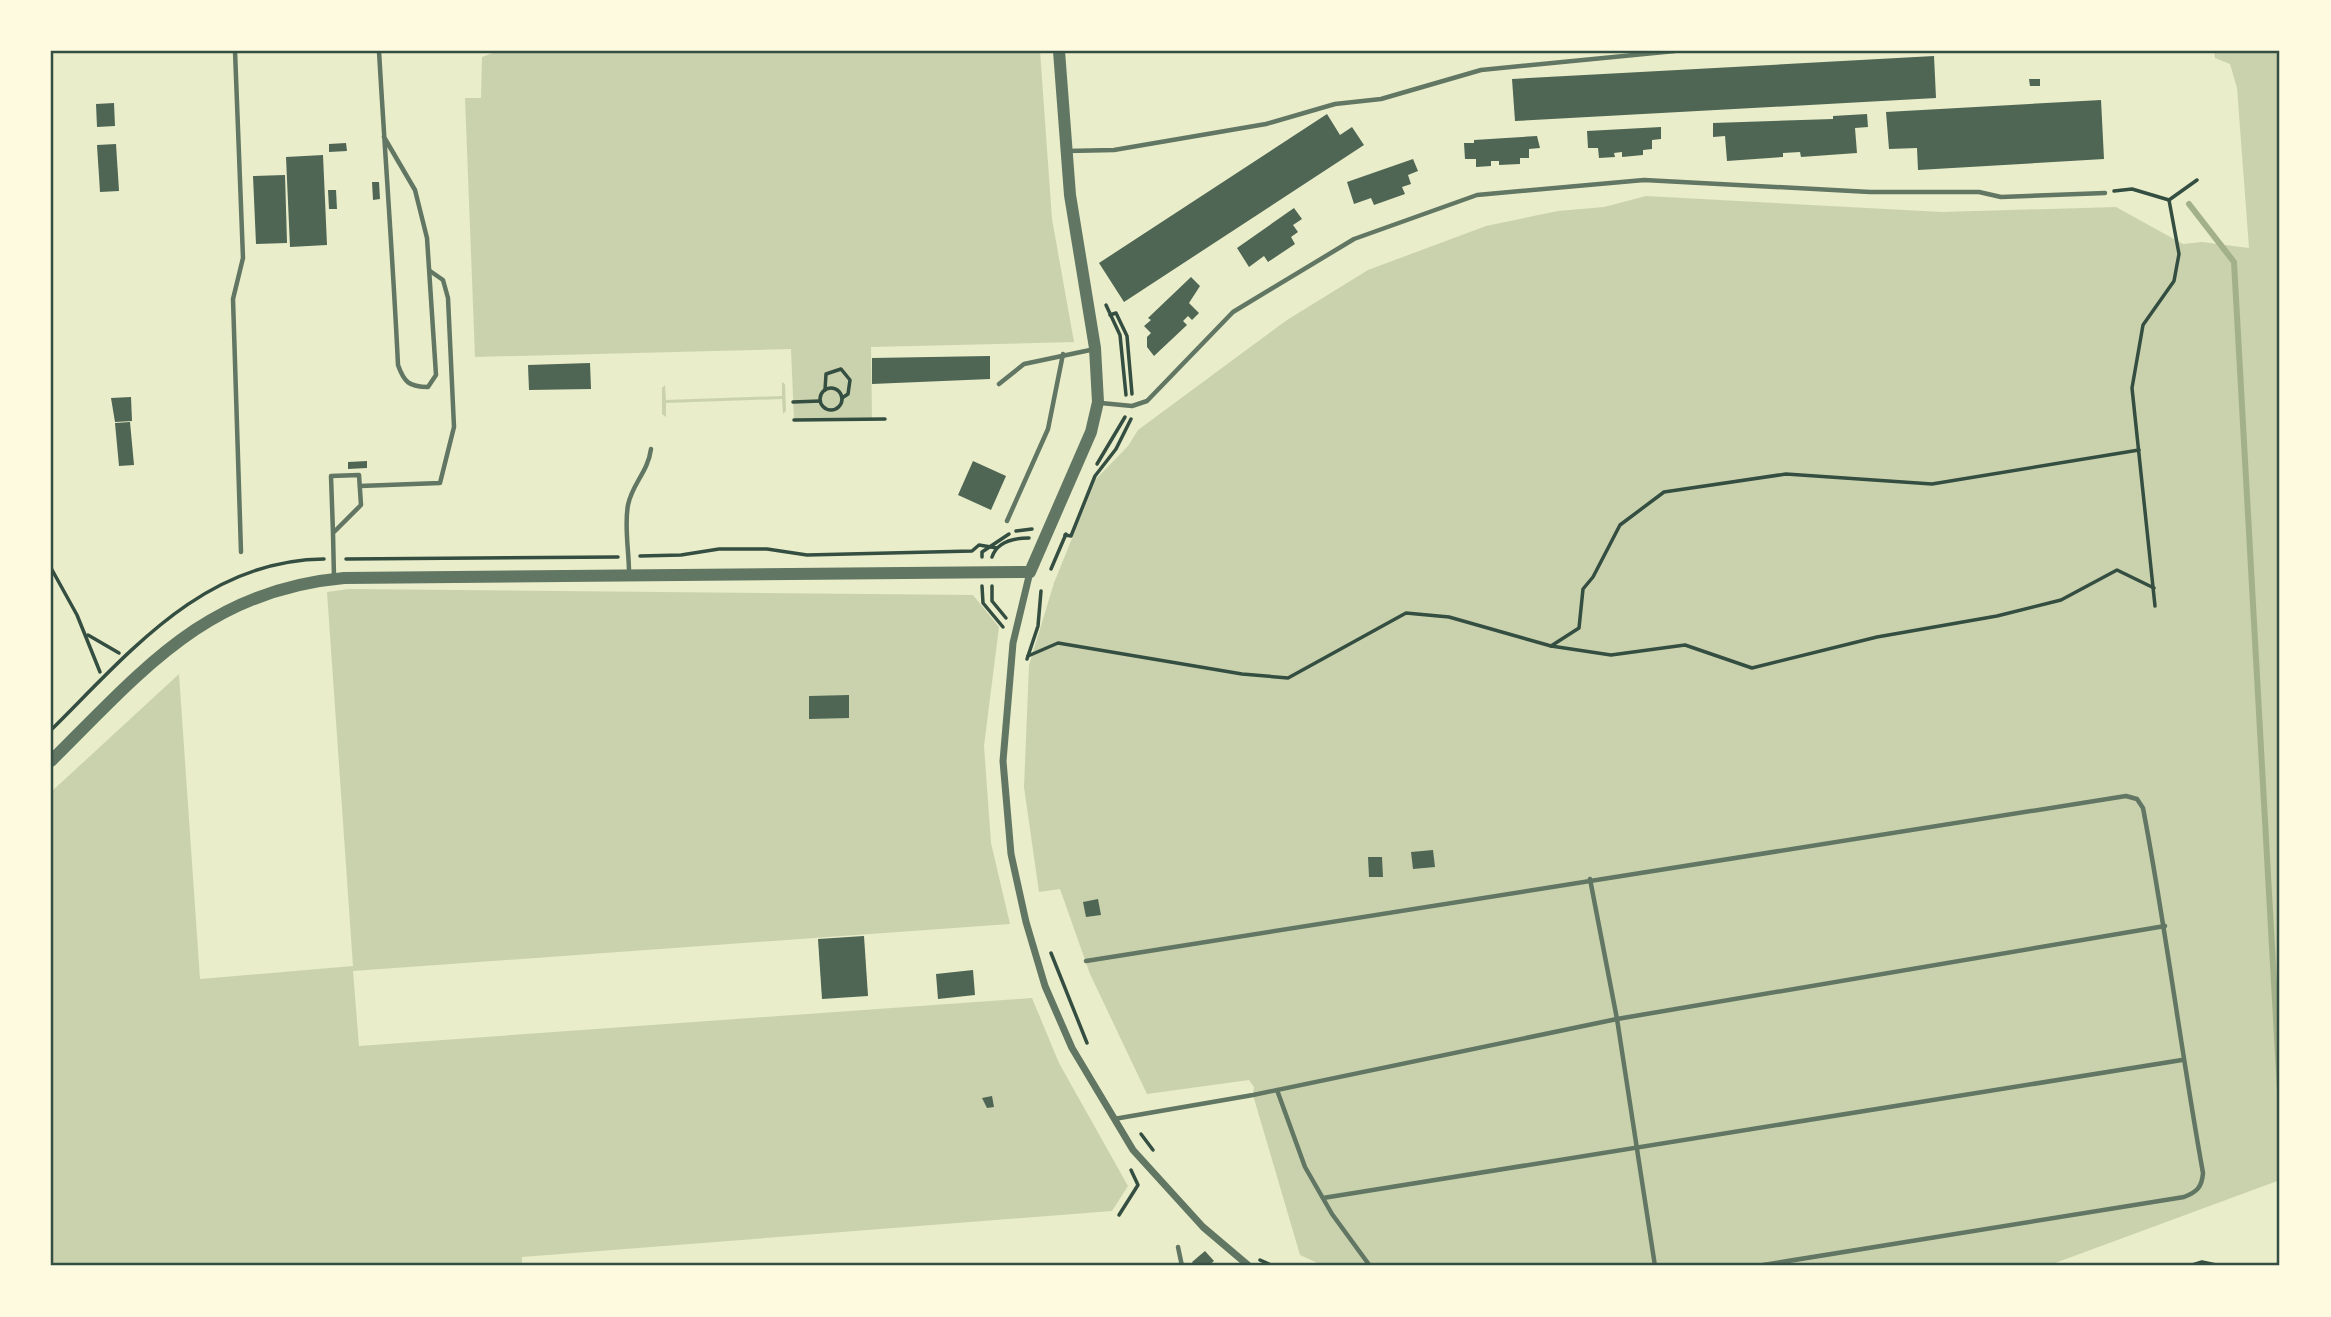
<svg xmlns="http://www.w3.org/2000/svg" width="2331" height="1317" viewBox="0 0 2331 1317" font-family="'Asap Condensed',sans-serif">
<style>
.green{fill:#cad2ad}
.lines{fill:none;stroke-linecap:round;stroke-linejoin:round}
.stream{stroke:#a3b18a;stroke-width:6}
.building{fill:#4f6655}
.path{stroke:#344e41;stroke-width:3.5}
.service{stroke:#617663;stroke-width:4.5}
.minor{stroke:#617663;stroke-width:7}
.tertiary{stroke:#617663;stroke-width:12}
.neatline{fill:none;stroke:#344e41;stroke-width:2.5}
</style>
<rect width="100%" height="100%" fill="#e9edc9"/>
<!-- green -->
<g class="green">
<polygon points="498,51 1040,51 1052,219 1074,342 871,347 872,419 794,420 791,349 475,357 465,98 481,98 482,57"/>
<polygon points="2214,51 2280,51 2280,1180 2047,1266 1324,1266 1300,1255 1253,1095 1254,1087 1249,1080 1147,1094 1090,974 1060,889 1039,892 1024,787 1029,665 1054,583 1096,479 1128,446 1138,430 1287,320 1368,270 1486,226 1558,211 1604,207 1646,196 1942,212 2116,207 2183,244 2202,242 2249,248 2237,88 2230,64 2215,58"/>
<polygon points="782,382 785,384 786,411 783,414 782,399 666,403 666,417 662,414 662,388 665,385 666,400 782,396"/>
<polygon points="349,589 973,595 999,627 984,746 991,843 1010,924 353,971 359,1046 1032,998 1059,1063 1128,1186 1112,1211 522,1257 522,1266 51,1266 51,792 179,674 200,979 353,966 327,592"/>
</g>
<g class="lines">
<!-- stream -->
<polyline class="stream" points="2189,204 2234,262 2280,1091"/>
</g>
<!-- building -->
<g class="building">
<polygon points="1934,56 1936,98 1515,121 1512,79"/>
<polygon points="2029,79 2040,79 2040,86 2030,86"/>
<polygon points="2101,100 2104,159 1918,170 1917,148 1889,149 1886,112"/>
<polygon points="114,103 115,126 97,127 96,104"/>
<polygon points="1327,114 1340,135 1352,127 1364,145 1124,302 1099,263"/>
<polygon points="1867,114 1868,127 1855,128 1857,153 1801,157 1800,152 1783,153 1783,157 1727,161 1725,136 1713,137 1713,123 1833,119 1833,116"/>
<polygon points="1661,127 1661,139 1652,140 1652,149 1643,150 1643,155 1622,157 1622,152 1614,153 1615,157 1599,158 1598,148 1588,148 1587,131"/>
<polygon points="1537,136 1540,148 1529,149 1529,158 1520,158 1520,164 1499,165 1499,161 1491,161 1491,166 1476,167 1476,159 1465,159 1464,143 1474,143 1474,140"/>
<polygon points="346,143 347,151 329,152 329,144"/>
<polygon points="116,144 119,191 100,192 97,145"/>
<polygon points="323,155 327,245 290,247 286,157"/>
<polygon points="1413,159 1418,171 1408,175 1411,184 1402,187 1405,194 1374,205 1371,198 1354,204 1347,182"/>
<polygon points="285,175 287,243 256,244 253,176"/>
<polygon points="372,182 379,182 380,199 373,200"/>
<polygon points="328,190 336,190 337,209 329,209"/>
<polygon points="1294,208 1302,219 1293,225 1298,232 1291,237 1295,244 1268,262 1264,256 1249,267 1237,248"/>
<polygon points="1191,277 1200,286 1189,303 1199,313 1192,320 1188,316 1183,321 1187,325 1154,356 1147,347 1147,337 1151,333 1144,326 1151,320 1148,318"/>
<polygon points="990,356 990,379 872,384 872,358"/>
<polygon points="590,363 591,389 529,390 528,365"/>
<polygon points="131,397 132,421 115,422 111,398"/>
<polygon points="130,422 134,465 119,466 115,423"/>
<polygon points="367,461 367,468 348,469 348,462"/>
<polygon points="973,461 1006,476 991,510 958,495"/>
<polygon points="849,695 849,718 809,719 809,696"/>
<polygon points="1433,850 1435,867 1413,869 1411,852"/>
<polygon points="1368,857 1382,857 1383,877 1369,877"/>
<polygon points="1098,899 1101,915 1086,917 1083,902"/>
<polygon points="864,936 868,996 822,999 818,939"/>
<polygon points="973,970 975,995 938,999 936,974"/>
<polygon points="992,1096 994,1107 987,1108 982,1098"/>
<polygon points="1205,1251 1214,1261 1208,1266 1195,1266 1192,1262"/>
</g>
<g class="lines">
<!-- path -->
<g class="path">
<polyline points="2114,191 2132,189 2169,200"/>
<polyline points="1106,305 1120,335 1126,395"/>
<polyline points="1110,315 1116,313 1127,336 1132,394"/>
<circle cx="831" cy="399" r="11"/>
<polyline points="825,390 826,374 841,369 850,380 848,394 842,398"/>
<polyline points="793,402 820,401"/>
<polyline points="794,420 885,419"/>
<polyline points="1097,464 1125,417"/>
<polyline points="1016,531 1032,529"/>
<polyline points="1065,535 1071,536 1095,476 1116,449 1131,419"/>
<polyline points="640,556 681,555 719,549 767,549 807,555 972,551 979,545 997,548"/>
<polyline points="982,557 982,552 1009,534"/>
<path d="M992 557C997 542 1014 538 1029 538"/>
<polyline points="346,559 618,557"/>
<polyline points="51,568 77,615 100,672"/>
<polyline points="1051,569 1066,534"/>
<polyline points="982,586 983,603 1003,627"/>
<polyline points="992,586 992,601 1006,618"/>
<polyline points="2155,606 2132,388 2143,325 2174,281 2179,254 2169,200 2197,180"/>
<polyline points="88,635 119,653"/>
<polyline points="1551,646 1579,628 1583,589 1593,577 1620,525 1664,492 1786,474 1932,484 2139,450"/>
<polyline points="1028,656 1058,643 1242,674 1288,678 1406,613 1449,617 1551,646 1611,655 1685,645 1752,668 1877,637 1997,616 2061,600 2117,570 2154,588"/>
<polyline points="1027,659 1038,626 1041,591"/>
<path d="M51 730C129 653 204 560 324 559"/>
<polyline points="1051,953 1087,1043"/>
<polyline points="1141,1134 1153,1150"/>
<polyline points="1119,1215 1138,1185 1131,1170"/>
<polyline points="1260,1260 1273,1266"/>
<polyline points="2189,1266 2202,1262 2221,1266"/>
</g>
<!-- service -->
<g class="service">
<polyline points="235,51 243,258 233,299 241,552"/>
<path d="M379 51C385 155 393 260 398 365 404 382 409 387 428 387L436 375 427 238 415 190 384 137"/>
<polyline points="1067,151 1114,150 1266,124 1335,104 1381,99 1481,70 1675,51"/>
<polyline points="999,384 1024,364 1095,349"/>
<polyline points="1101,403 1132,406 1147,401 1233,312 1354,239 1477,195 1644,180 1870,192 1979,192 2001,197 2105,193"/>
<polyline points="360,486 440,483 454,427 448,298 443,280 430,271"/>
<polyline points="1007,521 1048,429 1063,354"/>
<polyline points="333,533 331,476 359,475 361,505 333,533 334,578"/>
<path d="M629 572C629 551 624 526 628 505 632 484 648 472 651 449"/>
<polyline points="1590,879 1617,1019 1655,1266"/>
<path d="M1086 961 2126 796 2137 799 2143 808C2166 929 2181 1051 2203 1173 2202 1187 2197 1192 2184 1197L1757 1266"/>
<polyline points="1277,1090 1305,1167 1332,1214 1370,1266"/>
<polyline points="1114,1119 1253,1095 1617,1019 2165,926"/>
<polyline points="1323,1198 2182,1060"/>
<polyline points="1178,1247 1182,1266"/>
</g>
<!-- minor -->
<polyline class="minor" points="1030,572 1013,643 1003,761 1011,854 1026,922 1045,986 1072,1048 1133,1150 1203,1227 1249,1266"/>
<!-- tertiary -->
<path class="tertiary" d="M51 761C142 671 207 590 344 578L1030 572 1091 432 1098 402 1095 348 1070 195 1059 51"/>
</g>
<!-- border -->
<rect width="2331" height="1317" fill="none" stroke="#fefae0" stroke-width="105"/>
<rect x="52" y="52" width="2226" height="1212" class="neatline"/>
</svg>
